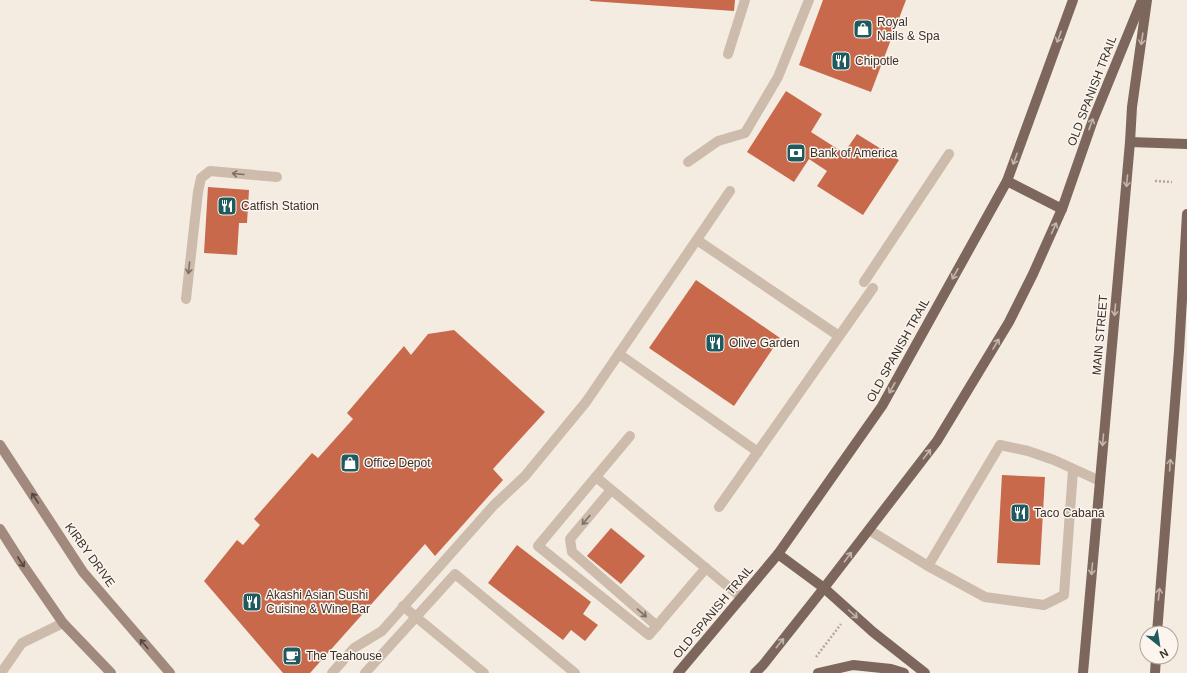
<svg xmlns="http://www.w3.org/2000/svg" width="1187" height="673" viewBox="0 0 1187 673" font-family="Arial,sans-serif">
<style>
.building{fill:#c8694b}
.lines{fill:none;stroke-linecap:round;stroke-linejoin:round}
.path{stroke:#b9a596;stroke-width:2.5;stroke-dasharray:2 2;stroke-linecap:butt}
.service{stroke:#cdbbac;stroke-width:10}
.secondary{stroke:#a18a7d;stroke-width:10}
.primary{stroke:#7d675c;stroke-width:10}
.oneway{stroke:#c2b5ac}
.oneway2{stroke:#7d6f65}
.oneway3{stroke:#544640}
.labels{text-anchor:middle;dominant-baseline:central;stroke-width:3;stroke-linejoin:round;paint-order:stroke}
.poi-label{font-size:12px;fill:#3b302b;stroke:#fbf5ee;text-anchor:start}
.street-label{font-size:12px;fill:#3b302b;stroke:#fbf5ee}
</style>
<rect width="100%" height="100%" fill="#f4ebe1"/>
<!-- building -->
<g class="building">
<polygon points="590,0 735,0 734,11 590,1"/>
<polygon points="823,0 906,0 871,92 799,65"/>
<polygon points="786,91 822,114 811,132 844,153 857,134 899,160 863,215 817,186 827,171 809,159 794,182 747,152"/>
<polygon points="208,187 249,190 247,223 239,223 237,255 204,253"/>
<polygon points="696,280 780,338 734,406 649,348"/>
<polygon points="454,330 545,412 493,469 503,480 435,556 425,544 310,673 283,673 204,581 237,540 243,545 260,525 254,519 312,453 318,458 353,419 347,413 404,346 411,355 428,334"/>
<polygon points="1002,475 1045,477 1040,565 997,563"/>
<polygon points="611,528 645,556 621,584 587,556"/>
<polygon points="517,545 591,602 583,614 598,625 585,641 571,630 563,640 488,583"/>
</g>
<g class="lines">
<!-- path -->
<g class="path">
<polyline points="1155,181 1172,182"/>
<polyline points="816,657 841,624"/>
</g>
<!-- service -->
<g class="service">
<polyline points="728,54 745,0"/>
<polyline points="688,162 718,141 745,133 778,77 809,0"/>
<polyline points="697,240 839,336"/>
<polyline points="864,282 949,154"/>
<polyline points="186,299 198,192 201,178 210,171 277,177"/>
<polyline points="619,354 758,452"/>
<polyline points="630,436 538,546 649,635 706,568"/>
<polyline points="596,477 742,598"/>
<polyline points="611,490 570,539 572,552 657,626"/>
<polyline points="719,507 873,288"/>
<polyline points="869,530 928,566 1000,445 1028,451 1054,460 1100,481"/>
<polyline points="928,566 985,597 1044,605 1064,595 1073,470"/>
<polyline points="403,606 416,617 455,574 575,673"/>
<polyline points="1,673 22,643 63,623"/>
<polyline points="332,673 354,648 382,631 494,505 525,476 586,402 730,191"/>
<polyline points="365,673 416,617 484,673"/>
</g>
<!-- secondary -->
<g class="secondary">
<polyline points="0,445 83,572 170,673"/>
<polyline points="0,529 21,562 63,623 111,673"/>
</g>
<!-- primary -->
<g class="primary">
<polyline points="1130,142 1187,144"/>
<polyline points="1007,181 1062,209"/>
<polyline points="778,554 824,588 873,632 925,673"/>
<polyline points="1157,633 1179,351 1187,214"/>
<polyline points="678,673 778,554 882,406 1007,181 1073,0"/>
<polyline points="755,673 763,665 824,588 937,441 1009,322 1033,274 1062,209 1093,120 1142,0"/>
<polyline points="818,673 853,665 891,669 904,673"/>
<polyline points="1083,673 1130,142 1132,107 1147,0"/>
<polyline points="1155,673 1156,657"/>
</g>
</g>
<!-- one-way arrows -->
<defs><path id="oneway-shaft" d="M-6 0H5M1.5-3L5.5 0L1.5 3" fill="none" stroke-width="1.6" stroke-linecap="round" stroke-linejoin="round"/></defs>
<g class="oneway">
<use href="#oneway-shaft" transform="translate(1059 37) rotate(110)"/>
<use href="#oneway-shaft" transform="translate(1142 39) rotate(98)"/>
<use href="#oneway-shaft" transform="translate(1091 124) rotate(-70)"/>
<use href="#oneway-shaft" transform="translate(1015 159) rotate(110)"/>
<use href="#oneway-shaft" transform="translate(1127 181) rotate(95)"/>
<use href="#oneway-shaft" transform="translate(1054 228) rotate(-66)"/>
<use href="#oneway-shaft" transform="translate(955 274) rotate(119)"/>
<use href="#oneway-shaft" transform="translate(1115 310) rotate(95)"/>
<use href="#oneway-shaft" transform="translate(996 344) rotate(-59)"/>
<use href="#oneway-shaft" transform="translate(892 388) rotate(119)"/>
<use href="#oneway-shaft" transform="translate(1103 440) rotate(95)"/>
<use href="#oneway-shaft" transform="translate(927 454) rotate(-52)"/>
<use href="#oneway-shaft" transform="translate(1170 465) rotate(-86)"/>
<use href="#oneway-shaft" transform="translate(848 557) rotate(-53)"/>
<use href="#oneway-shaft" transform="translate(1092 569) rotate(95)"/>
<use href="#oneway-shaft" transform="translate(1159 594) rotate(-84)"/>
<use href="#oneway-shaft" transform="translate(853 614) rotate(42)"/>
<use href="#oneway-shaft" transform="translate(780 643) rotate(-51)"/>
</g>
<g class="oneway2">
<use href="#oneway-shaft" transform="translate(238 174) rotate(-175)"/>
<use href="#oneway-shaft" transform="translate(189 268) rotate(96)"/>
<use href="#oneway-shaft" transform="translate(586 520) rotate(130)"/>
<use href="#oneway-shaft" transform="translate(642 613) rotate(41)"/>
</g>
<g class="oneway3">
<use href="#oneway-shaft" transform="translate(35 498) rotate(-123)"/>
<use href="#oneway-shaft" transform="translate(21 562) rotate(57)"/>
<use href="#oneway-shaft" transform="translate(144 644) rotate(-130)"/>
</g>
<!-- icons -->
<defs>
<symbol id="shop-square" viewBox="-11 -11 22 22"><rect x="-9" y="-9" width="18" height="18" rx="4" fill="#1f5a5e" stroke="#fbf5ee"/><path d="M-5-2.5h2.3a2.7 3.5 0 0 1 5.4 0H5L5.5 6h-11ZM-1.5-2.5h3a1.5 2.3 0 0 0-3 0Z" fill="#fff"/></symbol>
<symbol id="restaurant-square" viewBox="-11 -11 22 22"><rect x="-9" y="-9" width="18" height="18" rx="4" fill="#1f5a5e" stroke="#fbf5ee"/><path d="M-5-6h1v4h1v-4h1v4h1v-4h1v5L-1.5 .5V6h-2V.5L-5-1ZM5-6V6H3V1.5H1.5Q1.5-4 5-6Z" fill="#fff"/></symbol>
<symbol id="bank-square" viewBox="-11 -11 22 22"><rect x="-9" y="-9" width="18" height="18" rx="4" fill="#1f5a5e" stroke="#fbf5ee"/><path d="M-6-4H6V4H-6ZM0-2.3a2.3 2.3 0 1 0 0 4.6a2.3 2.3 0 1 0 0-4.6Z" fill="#fff"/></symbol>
<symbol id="cafe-square" viewBox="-11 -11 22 22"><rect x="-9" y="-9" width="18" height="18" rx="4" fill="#1f5a5e" stroke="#fbf5ee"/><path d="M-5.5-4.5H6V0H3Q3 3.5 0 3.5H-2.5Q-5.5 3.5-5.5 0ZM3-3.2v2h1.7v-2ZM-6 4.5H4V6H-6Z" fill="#fff"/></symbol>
</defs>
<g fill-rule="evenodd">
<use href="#shop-square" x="852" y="18" width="22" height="22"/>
<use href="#restaurant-square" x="830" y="50" width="22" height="22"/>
<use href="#bank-square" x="785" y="142" width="22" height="22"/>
<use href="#restaurant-square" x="216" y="195" width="22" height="22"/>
<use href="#restaurant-square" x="704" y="332" width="22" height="22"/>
<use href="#shop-square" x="339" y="452" width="22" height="22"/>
<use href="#restaurant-square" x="1009" y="502" width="22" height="22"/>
<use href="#restaurant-square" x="241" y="591" width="22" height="22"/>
<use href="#cafe-square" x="281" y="645" width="22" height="22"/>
</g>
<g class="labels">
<!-- poi labels -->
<g class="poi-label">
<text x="877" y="22">Royal<tspan x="877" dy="14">Nails &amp; Spa</tspan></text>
<text x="855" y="61">Chipotle</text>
<text x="810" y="153">Bank of America</text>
<text x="241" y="206">Catfish Station</text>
<text x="729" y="343">Olive Garden</text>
<text x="364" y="463">Office Depot</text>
<text x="1034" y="513">Taco Cabana</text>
<text x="266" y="595">Akashi Asian Sushi<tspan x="266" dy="14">Cuisine &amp; Wine Bar</tspan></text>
<text x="306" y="656">The Teahouse</text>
</g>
<!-- street labels -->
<g class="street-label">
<text transform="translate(1092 91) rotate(-69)">OLD SPANISH TRAIL</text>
<text transform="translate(1100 335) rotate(-85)">MAIN STREET</text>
<text transform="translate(898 350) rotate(-61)">OLD SPANISH TRAIL</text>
<text transform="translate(90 555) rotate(54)">KIRBY DRIVE</text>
<text transform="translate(713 612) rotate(-50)">OLD SPANISH TRAIL</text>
</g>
</g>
<!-- north arrow -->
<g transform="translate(1159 645) rotate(150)"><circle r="19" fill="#fbf5ee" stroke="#aea6a0"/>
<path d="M0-3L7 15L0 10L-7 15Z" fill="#1f5a5e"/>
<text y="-6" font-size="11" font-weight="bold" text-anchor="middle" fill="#3b302b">N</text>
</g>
</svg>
